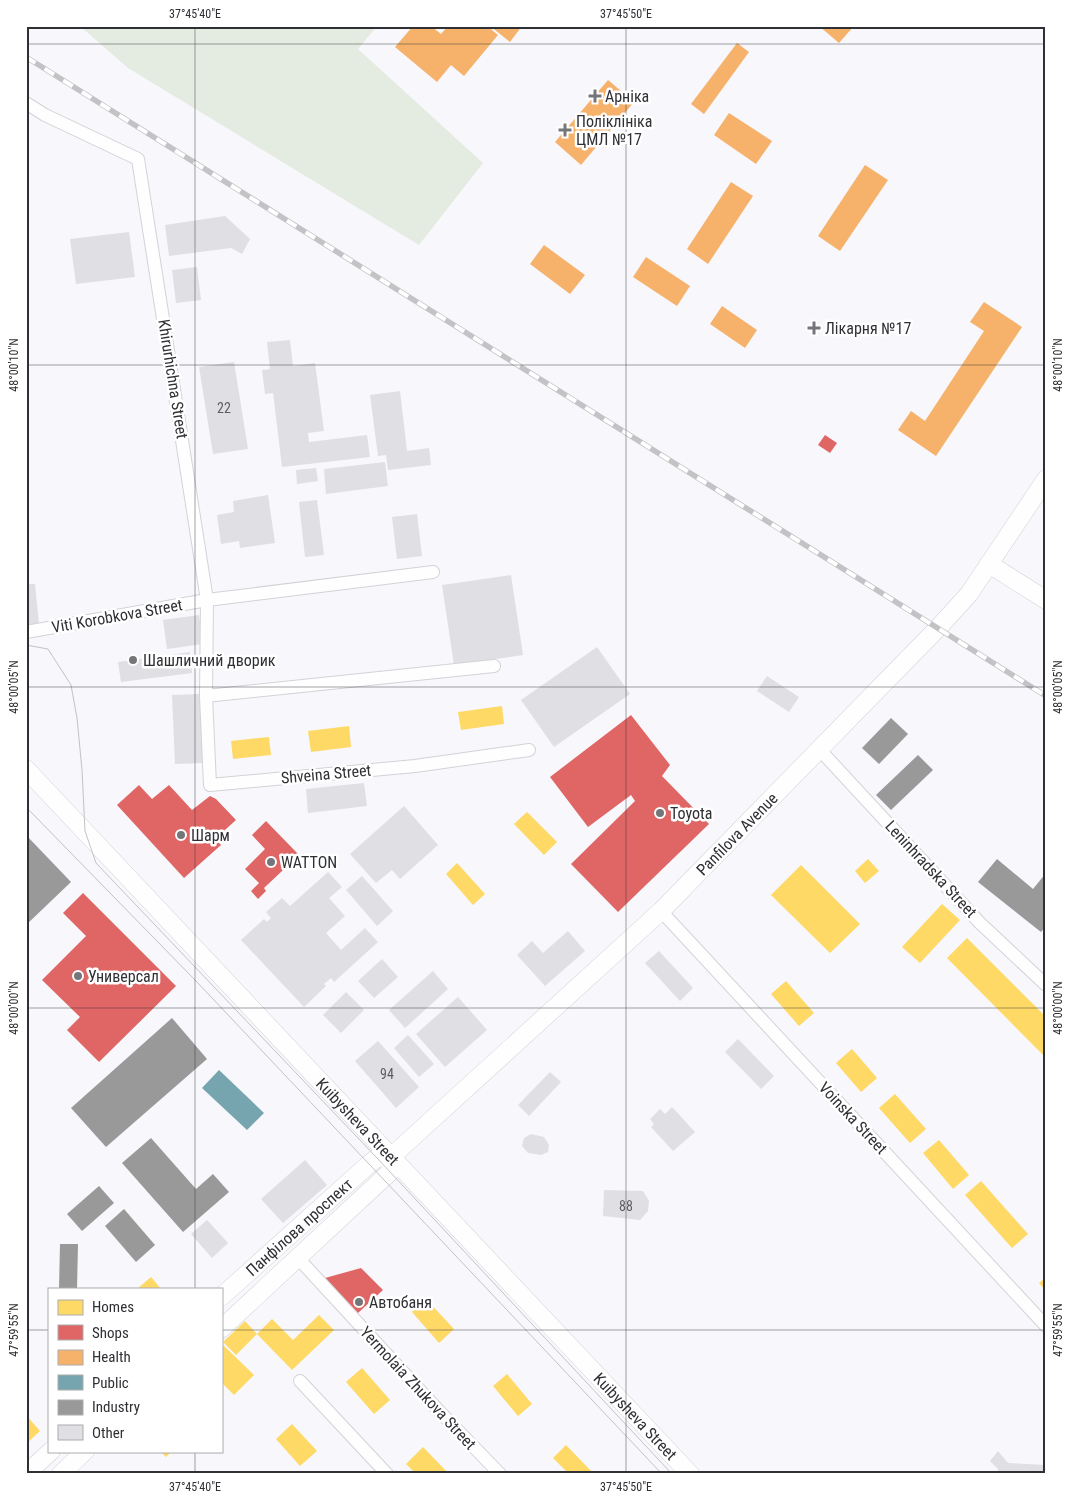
<svg xmlns="http://www.w3.org/2000/svg" width="1072" height="1500" viewBox="0 0 1072 1500" font-family="'Roboto Condensed',sans-serif">
<style>
.green{fill:#e4ebe1}
.homes{fill:#ffd966}
.shops{fill:#e06666}
.health{fill:#f6b26b}
.public{fill:#76a5af}
.industry{fill:#999}
.building{fill:#e0dfe4}
.lines{fill:none;stroke-linecap:round;stroke-linejoin:round}
.street-casing{stroke:#d3d3d7;stroke-width:14}
.secondary-casing{stroke:#d3d3d7;stroke-width:19}
.street{stroke:#fefeff;stroke-width:12}
.secondary{stroke:#fefeff;stroke-width:18}
.tram{stroke:#c3c3c5;stroke-width:1}
.rail-casing{stroke:#c3c3c5;stroke-width:5.5}
.rail{stroke:#fff;stroke-width:4;stroke-dasharray:11;stroke-linecap:butt}
.ticks{fill:none;stroke:#2f3034;stroke-width:1;stroke-opacity:0.45}
.poi-dot{fill:#75767a;stroke:#fff;stroke-width:2}
.labels{text-anchor:middle;dominant-baseline:central;stroke-width:5;stroke-linejoin:round;paint-order:stroke}
.number-label{font-size:14px;fill:#5d5e62}
.poi-label{font-size:16px;fill:#2f3034;stroke:#fff;text-anchor:start}
.street-label{font-size:16px;fill:#2f3034;stroke:#fff}
.neatline{fill:none;stroke:#2f3034;stroke-width:2}
.ticks-label{font-size:12px;text-anchor:middle;fill:#2f3034}
</style>
<rect width="100%" height="100%" fill="#f7f7fc"/>
<!-- green -->
<polygon class="green" points="80,26 377,26 358,49 483,163 419,245 128,68"/>
<!-- homes -->
<g class="homes">
<polygon points="502,706 504,724 461,730 458,712"/>
<polygon points="349,726 351,747 311,752 308,731"/>
<polygon points="269,737 271,755 233,759 231,741"/>
<polygon points="527,812 557,842 544,855 514,824"/>
<polygon points="868,859 879,871 865,883 855,871"/>
<polygon points="457,863 485,894 473,905 446,874"/>
<polygon points="801,865 860,924 830,953 771,895"/>
<polygon points="942,904 960,920 920,963 902,947"/>
<polygon points="967,938 1046,1017 1046,1058 947,958"/>
<polygon points="786,981 814,1013 799,1026 771,994"/>
<polygon points="852,1049 877,1078 861,1092 836,1063"/>
<polygon points="895,1094 926,1129 910,1143 879,1108"/>
<polygon points="939,1140 969,1175 953,1189 923,1153"/>
<polygon points="981,1181 1028,1234 1012,1248 965,1195"/>
<polygon points="151,1277 161,1289 137,1289"/>
<polygon points="1046,1277 1046,1291 1039,1283"/>
<polygon points="426,1299 454,1329 439,1343 412,1312"/>
<polygon points="319,1315 334,1330 292,1370 257,1334 272,1319 293,1340"/>
<polygon points="245,1321 257,1334 236,1355 223,1342"/>
<polygon points="221,1343 254,1375 234,1395 221,1382"/>
<polygon points="362,1368 390,1400 374,1414 346,1382"/>
<polygon points="507,1374 532,1404 518,1416 493,1386"/>
<polygon points="26,1415 40,1431 26,1444"/>
<polygon points="292,1424 317,1451 300,1466 276,1439"/>
<polygon points="566,1445 594,1474 569,1474 553,1458"/>
<polygon points="423,1447 449,1474 416,1474 406,1464"/>
<polygon points="160,1451 172,1451 166,1457"/>
</g>
<!-- shops -->
<g class="shops">
<polygon points="825,435 837,443 830,453 818,445"/>
<polygon points="631,715 670,765 662,776 709,824 618,912 571,864 635,801 631,795 588,827 550,777"/>
<polygon points="139,785 152,799 169,785 192,810 210,796 216,799 236,820 216,838 221,845 184,878 117,805"/>
<polygon points="266,821 299,855 264,888 266,891 258,899 251,891 259,883 245,869 265,849 252,835"/>
<polygon points="83,893 176,986 99,1062 67,1030 80,1017 42,980 86,936 63,913"/>
<polygon points="361,1268 383,1290 358,1313 325,1278"/>
</g>
<!-- health -->
<g class="health">
<polygon points="413,26 431,26 441,34 448,26 487,26 498,35 464,76 451,65 437,82 395,47"/>
<polygon points="490,26 522,26 510,42"/>
<polygon points="819,26 854,26 839,43"/>
<polygon points="737,43 749,52 704,114 691,104"/>
<polygon points="608,80 634,102 581,165 555,142"/>
<polygon points="729,113 772,141 756,164 714,135"/>
<polygon points="865,165 888,180 840,251 818,236"/>
<polygon points="731,182 753,196 708,264 687,249"/>
<polygon points="544,245 585,275 570,294 530,264"/>
<polygon points="646,257 690,286 677,306 633,277"/>
<polygon points="984,302 1022,327 936,456 898,430 911,411 925,421 984,331 970,322"/>
<polygon points="722,306 757,330 745,348 710,324"/>
</g>
<!-- public -->
<polygon class="public" points="219,1070 264,1113 247,1130 202,1088"/>
<!-- industry -->
<g class="industry">
<polygon points="891,718 908,734 879,764 862,748"/>
<polygon points="918,755 933,770 891,810 876,795"/>
<polygon points="26,835 71,882 26,925"/>
<polygon points="997,859 1033,889 1046,873 1046,926 1041,932 978,882"/>
<polygon points="172,1018 207,1059 106,1147 71,1108"/>
<polygon points="151,1138 196,1189 213,1174 229,1192 183,1232 122,1163"/>
<polygon points="99,1186 114,1203 82,1231 67,1214"/>
<polygon points="124,1209 155,1245 136,1262 105,1226"/>
<polygon points="60,1244 78,1244 77,1289 59,1289"/>
</g>
<!-- building -->
<g class="building">
<polygon points="225,216 250,239 242,254 231,248 169,256 165,225"/>
<polygon points="129,232 135,277 76,284 70,239"/>
<polygon points="197,267 201,300 176,303 172,270"/>
<polygon points="290,340 293,366 315,363 324,431 308,433 309,442 367,435 370,457 282,467 273,393 265,394 262,370 270,369 267,342"/>
<polygon points="234,362 248,449 213,454 199,367"/>
<polygon points="400,391 407,451 429,448 431,465 388,470 386,455 378,456 370,395"/>
<polygon points="385,462 388,486 326,494 324,469"/>
<polygon points="316,468 318,481 297,484 296,470"/>
<polygon points="268,495 275,543 240,548 239,541 221,544 217,515 234,512 233,501"/>
<polygon points="317,500 324,555 305,557 299,502"/>
<polygon points="417,514 422,556 397,559 392,517"/>
<polygon points="511,575 523,655 454,665 442,585"/>
<polygon points="26,584 35,584 39,624 26,625"/>
<polygon points="199,615 203,644 167,649 163,620"/>
<polygon points="597,647 630,694 554,747 521,700"/>
<polygon points="190,652 192,673 121,682 118,662"/>
<polygon points="767,676 799,697 789,712 757,691"/>
<polygon points="200,694 203,763 175,764 172,695"/>
<polygon points="364,783 367,806 308,813 306,789"/>
<polygon points="404,806 438,845 400,879 392,870 376,883 350,854"/>
<polygon points="328,872 342,887 329,898 345,916 326,933 341,950 365,928 378,942 334,982 331,978 324,984 326,986 304,1007 241,940 264,919 267,922 271,918 266,912 282,898 290,906"/>
<polygon points="362,876 393,911 377,926 346,890"/>
<polygon points="568,931 585,951 545,986 517,955 532,941 543,953"/>
<polygon points="659,951 693,988 680,1001 645,963"/>
<polygon points="382,959 398,977 374,998 358,981"/>
<polygon points="433,971 448,989 405,1028 389,1010"/>
<polygon points="346,992 364,1010 341,1033 323,1015"/>
<polygon points="458,997 487,1030 445,1067 416,1034"/>
<polygon points="408,1035 434,1064 419,1077 394,1048"/>
<polygon points="738,1039 774,1076 761,1089 725,1052"/>
<polygon points="378,1041 419,1087 396,1108 355,1061"/>
<polygon points="550,1072 561,1082 529,1116 518,1105"/>
<polygon points="672,1107 695,1132 673,1151 651,1127 654,1124 650,1119 660,1109 665,1114"/>
<polygon points="531,1134 544,1137 549,1145 548,1152 541,1155 528,1153 522,1146 524,1138"/>
<polygon points="305,1160 327,1185 283,1223 261,1199"/>
<polygon points="604,1190 643,1191 649,1201 648,1211 640,1220 603,1216"/>
<polygon points="207,1220 228,1243 212,1258 191,1234"/>
<polygon points="998,1451 1008,1463 1046,1465 1046,1474 998,1474 998,1469 990,1461"/>
</g>
<g class="lines">
<defs>
<g id="street">
<polyline points="26,103 45,115 138,159 207,600 26,632"/>
<polyline points="433,572 207,600 206,696 210,785 415,766 529,750"/>
<polyline points="206,696 494,666"/>
<polyline points="820,750 980,923 1046,985"/>
<polyline points="661,911 1046,1326"/>
<polyline points="297,1257 439,1411 500,1474"/>
<polyline points="300,1381 387,1474"/>
</g>
<g id="secondary">
<polyline points="989,564 1046,600"/>
<path id="s1" d="M26 769 690 1474"/>
<path id="s2" d="M392 1156 661 911 938 628 969 594 1046 479"/>
<path id="s3" d="M221 1297 368 1165 377 1158 392 1156"/>
<polyline points="221,1329 390,1172 392,1156"/>
<polyline points="26,1474 51,1451"/>
<polyline points="61,1474 85,1451"/>
</g>
</defs>
<!-- street casing -->
<use href="#street" class="street-casing"/>
<!-- secondary casing -->
<use href="#secondary" class="secondary-casing"/>
<!-- street -->
<use href="#street" class="street"/>
<!-- secondary -->
<use href="#secondary" class="secondary"/>
<!-- tram -->
<g class="tram">
<polyline points="26,645 48,649 71,685 77,718 82,770 85,831 96,863 377,1158 672,1474"/>
<polyline points="26,807 196,981 662,1474"/>
</g>
<defs>
<polyline id="rail" points="26,57 1046,696"/>
</defs>
<!-- rail casing -->
<use href="#rail" class="rail-casing"/>
<!-- rail -->
<use href="#rail" class="rail"/>
</g>
<!-- ticks -->
<path class="ticks" d="M195 26V1289M626 26V1474M26 44H1046M26 365H1046M26 687H1046M26 1008H1046M26 1330H49M221 1330H1046M195 1451V1474"/>
<!-- markers -->
<g class="poi-dot">
<path d="M592.5 88.5h5v5h5v5h-5v5h-5v-5h-5v-5h5z"/>
<path d="M562.5 122.5h5v5h5v5h-5v5h-5v-5h-5v-5h5z"/>
<path d="M811.5 320.5h5v5h5v5h-5v5h-5v-5h-5v-5h5z"/>
<circle cx="133" cy="660" r="5"/>
<circle cx="660" cy="813" r="5"/>
<circle cx="181" cy="835" r="5"/>
<circle cx="271" cy="862" r="5"/>
<circle cx="78" cy="976" r="5"/>
<circle cx="359" cy="1302" r="5"/>
</g>
<g class="labels">
<!-- number labels -->
<g class="number-label">
<text x="224" y="408">22</text>
<text x="387" y="1074">94</text>
<text x="626" y="1206">88</text>
</g>
<!-- poi labels -->
<g class="poi-label">
<text x="605" y="96">Арніка</text>
<text x="576" y="121">Поліклініка<tspan x="576" dy="18">ЦМЛ №17</tspan></text>
<text x="825" y="328">Лікарня №17</text>
<text x="143" y="660">Шашличний дворик</text>
<text x="670" y="813">Toyota</text>
<text x="191" y="835">Шарм</text>
<text x="281" y="862">WATTON</text>
<text x="88" y="976">Универсал</text>
<text x="369" y="1302">Автобаня</text>
</g>
<!-- street labels -->
<g class="street-label">
<text transform="translate(173 379) rotate(81)">Khirurhichna Street</text>
<text transform="translate(117 616) rotate(-10)">Viti Korobkova Street</text>
<text transform="translate(326 774) rotate(-5)">Shveina Street</text>
<text stroke="none"><textPath href="#s2" startOffset="472">Panfilova Avenue</textPath></text>
<text transform="translate(931 869) rotate(47)">Leninhradska Street</text>
<text transform="translate(853 1118) rotate(47)">Voinska Street</text>
<text stroke="none"><textPath href="#s1" startOffset="484">Kuibysheva Street</textPath></text>
<text stroke="none"><textPath href="#s3" startOffset="105">Панфілова проспект</textPath></text>
<text transform="translate(418 1388) rotate(47)">Yermolaia Zhukova Street</text>
<text stroke="none"><textPath href="#s1" startOffset="889">Kuibysheva Street</textPath></text>
</g>
</g>
<!-- border -->
<rect width="1072" height="1500" fill="none" stroke="#ffffff" stroke-width="55"/>
<!-- legend -->
<rect x="48" y="1288" width="175" height="165" fill="#ffffff" stroke="#acacae"/>
<rect x="58" y="1300" width="25" height="15" fill="#ffd966" stroke="#acacae"/>
<text x="92" y="1312" font-size="15" fill="#2f3034">Homes</text>
<rect x="58" y="1325" width="25" height="15" fill="#e06666" stroke="#acacae"/>
<text x="92" y="1338" font-size="15" fill="#2f3034">Shops</text>
<rect x="58" y="1350" width="25" height="15" fill="#f6b26b" stroke="#acacae"/>
<text x="92" y="1362" font-size="15" fill="#2f3034">Health</text>
<rect x="58" y="1375" width="25" height="15" fill="#76a5af" stroke="#acacae"/>
<text x="92" y="1388" font-size="15" fill="#2f3034">Public</text>
<rect x="58" y="1400" width="25" height="15" fill="#999999" stroke="#acacae"/>
<text x="92" y="1412" font-size="15" fill="#2f3034">Industry</text>
<rect x="58" y="1425" width="25" height="15" fill="#e0dfe4" stroke="#acacae"/>
<text x="92" y="1438" font-size="15" fill="#2f3034">Other</text>
<rect x="28" y="28" width="1016" height="1444" class="neatline"/>
<g class="ticks-label">
<text x="195" y="18">37°45'40"E</text>
<text x="626" y="18">37°45'50"E</text>
<text transform="translate(14 365) rotate(-90)" y="4">48°00'10"N</text>
<text transform="translate(1058 365) rotate(-90)" y="4">48°00'10"N</text>
<text transform="translate(14 687) rotate(-90)" y="4">48°00'05"N</text>
<text transform="translate(1058 687) rotate(-90)" y="4">48°00'05"N</text>
<text transform="translate(14 1008) rotate(-90)" y="4">48°00'00"N</text>
<text transform="translate(1058 1008) rotate(-90)" y="4">48°00'00"N</text>
<text transform="translate(14 1330) rotate(-90)" y="4">47°59'55"N</text>
<text transform="translate(1058 1330) rotate(-90)" y="4">47°59'55"N</text>
<text x="195" y="1491">37°45'40"E</text>
<text x="626" y="1491">37°45'50"E</text>
</g>
</svg>
